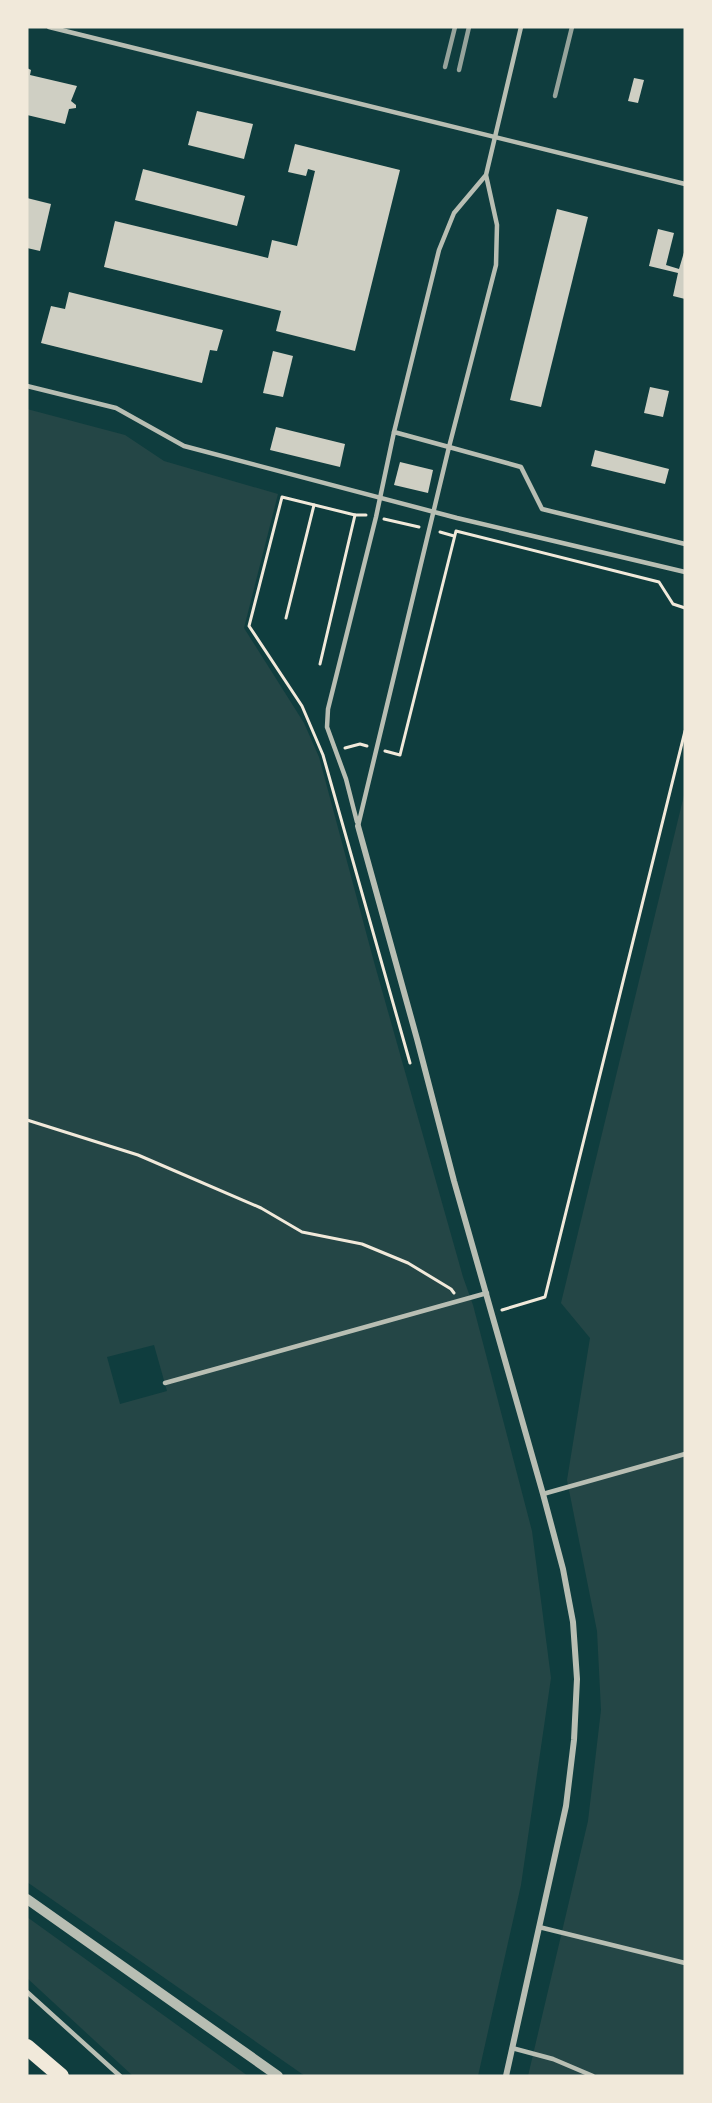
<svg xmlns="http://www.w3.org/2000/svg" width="712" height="2103" viewBox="0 0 712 2103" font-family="Helvetica,sans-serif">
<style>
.green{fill:#244646;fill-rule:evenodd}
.building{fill:#cfcfc3}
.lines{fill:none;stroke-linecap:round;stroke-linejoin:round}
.path{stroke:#f1e9da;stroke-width:3}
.service{stroke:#b8beb3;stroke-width:4.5}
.minor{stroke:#b8beb3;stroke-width:6}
.tertiary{stroke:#b8beb3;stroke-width:10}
.motorway{stroke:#f1e9da;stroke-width:16}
.rail{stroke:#97a49c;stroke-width:4.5}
</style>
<rect width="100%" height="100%" fill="#0f3d3e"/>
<!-- green -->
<g class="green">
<path d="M27 409 125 435 164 461 278 494 244 628 304 723 319 757 374 962 463 1277 473 1305 532 1531 551 1678 521 1885 478 2076H305L27 1882ZM154 1345 167 1391 120 1404 107 1357Z"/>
<polygon points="685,791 685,2076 528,2076 588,1821 601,1710 597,1631 567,1480 590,1338 561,1303"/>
<polygon points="27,1917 248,2076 133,2076 27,1978"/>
</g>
<!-- building -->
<g class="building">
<polygon points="27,68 31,70 30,75 77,86 71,101 76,105 76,108 69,109 65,124 27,115"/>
<polygon points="634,78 644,80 638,103 628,101"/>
<polygon points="197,111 253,124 244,159 188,145"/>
<polygon points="295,144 400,170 355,351 276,331 281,311 104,267 115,221 268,258 272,240 297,246 315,171 308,169 306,176 288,172"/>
<polygon points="143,169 245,196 237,226 135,200"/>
<polygon points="27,198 51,204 40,251 27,248"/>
<polygon points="557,209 588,217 541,407 510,400"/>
<polygon points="658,229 674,233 666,265 679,269 685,249 685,299 673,296 678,273 649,266"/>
<polygon points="69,292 223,330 217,351 210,350 202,383 41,343 51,306 65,309"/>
<polygon points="273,351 293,356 283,397 263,393"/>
<polygon points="650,387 669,391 663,417 644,413"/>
<polygon points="276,427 345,444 340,467 270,450"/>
<polygon points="595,450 669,469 665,484 591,466"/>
<polygon points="400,462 433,470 428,493 394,485"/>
</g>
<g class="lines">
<!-- path -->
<g class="path">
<polyline points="366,515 355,515 282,497 249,626 302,706 323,755 410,1063"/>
<polyline points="384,519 419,527"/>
<polyline points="440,532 454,536"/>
<polyline points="286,618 314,505"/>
<polyline points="320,664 355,515"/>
<polyline points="345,748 360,744 367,746"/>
<polyline points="385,751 400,755 456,531 659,582 673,604 685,608"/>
<polyline points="27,1120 138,1155 261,1208 302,1232 362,1244 408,1263 451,1289 454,1293"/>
<polyline points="502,1310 545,1297 685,731"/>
</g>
<!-- service -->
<g class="service">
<polyline points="49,27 685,184"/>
<polyline points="486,175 454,213 439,250 394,432 449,447 496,265 497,225 486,175 521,27"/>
<polyline points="27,386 116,408 184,446 457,518 685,572"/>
<polyline points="357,822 346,779 327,727 328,709 376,517 394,432"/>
<polyline points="358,826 449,447 521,467 542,509 685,544"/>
<polyline points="165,1383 487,1293"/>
<polyline points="543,1494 685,1454"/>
<polyline points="539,1927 685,1963"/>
<polyline points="27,1992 120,2076"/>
<polyline points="512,2048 553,2059 593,2076"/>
</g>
<!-- minor -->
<polyline class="minor" points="358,826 417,1039 454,1181 543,1494 563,1569 573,1622 577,1679 574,1740 566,1806 506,2076"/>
<!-- tertiary -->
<polyline class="tertiary" points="27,1899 278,2076"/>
<!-- motorway -->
<polyline class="motorway" points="27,2047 61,2076"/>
<!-- rail -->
<g class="rail">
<polyline points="445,67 455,27"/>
<polyline points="459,70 469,27"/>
<polyline points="555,96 572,27"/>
</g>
</g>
<!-- border -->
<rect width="712" height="2103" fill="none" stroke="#f1e9da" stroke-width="57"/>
</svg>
